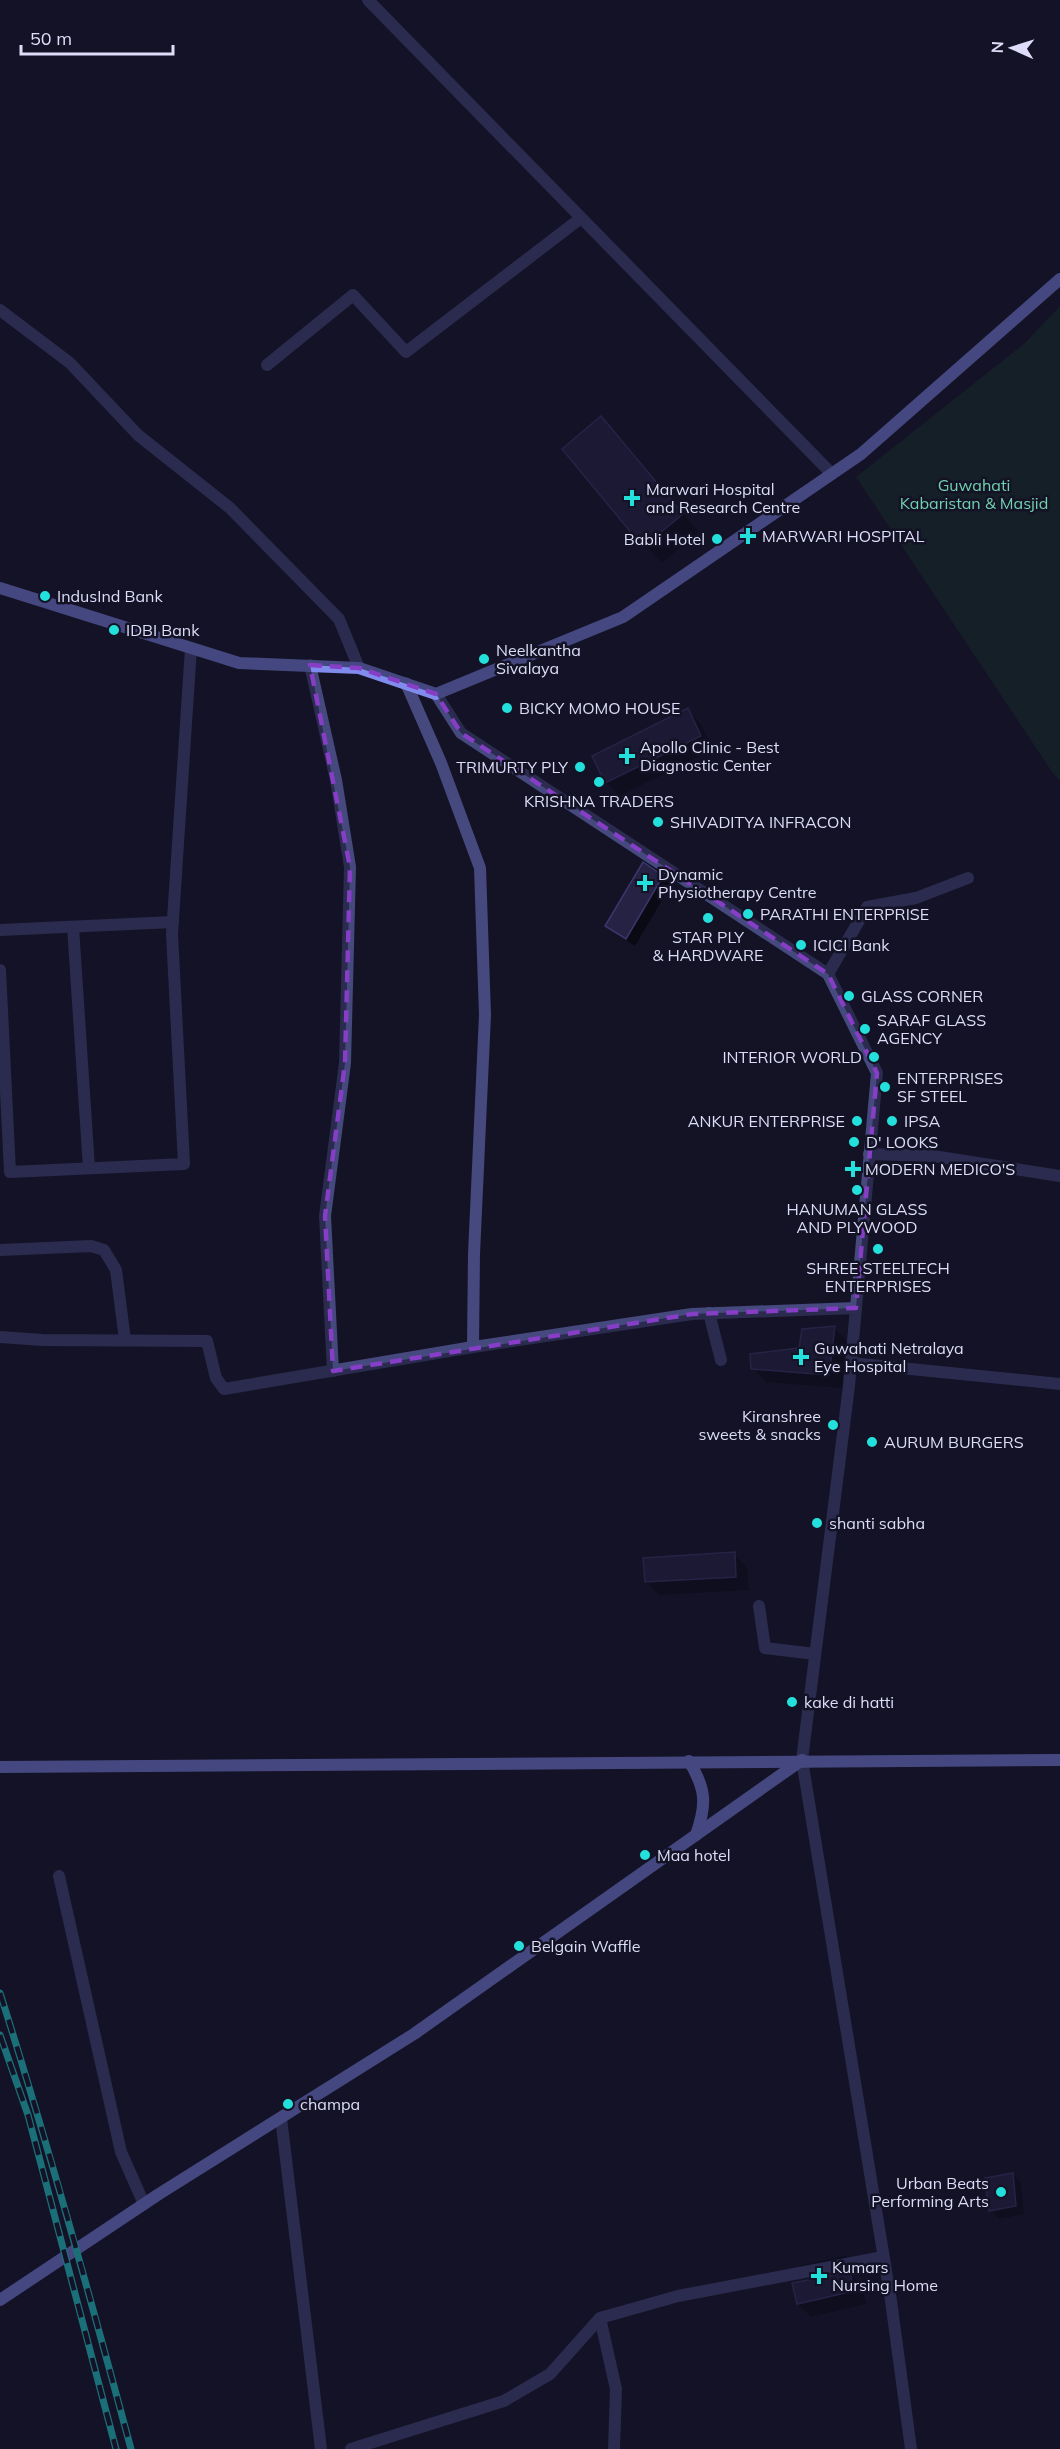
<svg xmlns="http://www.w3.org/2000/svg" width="1060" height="2449" viewBox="0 0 1060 2449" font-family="Mulish,sans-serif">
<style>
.green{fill:#172f2b}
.shadow{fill:#0007}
.building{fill:#252244;stroke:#3b376d;stroke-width:1.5}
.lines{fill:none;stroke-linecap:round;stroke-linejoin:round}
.street{stroke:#45497e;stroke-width:12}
.secondary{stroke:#818bed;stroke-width:12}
.rail-casing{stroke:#24e0dc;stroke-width:7}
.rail{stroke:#141326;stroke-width:4.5;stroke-dasharray:14;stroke-linecap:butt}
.marked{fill:none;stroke:#853ec5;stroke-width:4.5;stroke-dasharray:12 8;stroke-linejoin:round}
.poi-dot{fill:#24e0dc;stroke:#141326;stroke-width:2}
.labels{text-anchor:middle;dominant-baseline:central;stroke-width:5;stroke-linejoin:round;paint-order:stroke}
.park-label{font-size:16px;fill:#72d1ae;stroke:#141326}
.poi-label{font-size:16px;fill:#ddddfa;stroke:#141326;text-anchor:start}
</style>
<rect width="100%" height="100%" fill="#141326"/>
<!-- green -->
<polygon class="green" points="1060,306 1060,781 1052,772 856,477 1025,343"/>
<!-- shadow -->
<g class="shadow">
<polygon points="601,418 618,435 699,532 662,563 645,545"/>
<polygon points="687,710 700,723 713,749 620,796 607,783 594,757"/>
<polygon points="662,877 671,885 635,946 616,934 607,926"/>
<polygon points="834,1328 847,1341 842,1388 766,1382 753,1368 801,1349"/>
<polygon points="734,1554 747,1567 749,1590 659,1595 646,1582"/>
<polygon points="1012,2174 1021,2183 1024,2214 999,2219 991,2210"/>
<polygon points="845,2256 858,2268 811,2277 799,2266"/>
<polygon points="849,2273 862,2286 866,2304 811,2317 798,2304"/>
</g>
<!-- building -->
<g class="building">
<polygon points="601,416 683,514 643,547 562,449"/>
<polygon points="688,708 701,736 605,783 592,756"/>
<polygon points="643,862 663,876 626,939 605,926"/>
<polygon points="835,1326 829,1375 751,1369 750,1354 799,1348 802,1329"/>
<polygon points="735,1552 736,1577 645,1582 643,1558"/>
<polygon points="1013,2173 1016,2206 989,2211 985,2178"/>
<polygon points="850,2272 854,2291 797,2304 792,2283"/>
</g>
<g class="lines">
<!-- street -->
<g class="street">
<polyline points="368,0 832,474"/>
<polyline points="0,310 70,363 138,435 230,508 339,619 359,668"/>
<polyline points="267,365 353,295 406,352 581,218"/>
<polyline points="310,665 336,780 350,867 345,1063 325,1216 333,1371"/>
<polyline points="406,683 441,763 480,868 485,1015 474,1254 473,1347"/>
<polyline points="436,694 461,733 828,974 877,1073 849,1386 802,1760 891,2301 911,2449"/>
<polyline points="73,927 89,1168"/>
<polyline points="0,930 173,922"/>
<polyline points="0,970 10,1172 184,1164 172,934 191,648"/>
<polyline points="828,974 867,907 916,898 968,878"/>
<polyline points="869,1154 933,1156 1060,1176"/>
<polyline points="0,1250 91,1246 104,1250 116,1270 125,1340"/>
<polyline points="709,1313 721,1360"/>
<polyline points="0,1337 42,1340 207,1341 216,1378 224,1389 467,1348 692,1314 856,1308"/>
<polyline points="851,1363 1060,1384"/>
<polyline points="759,1606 765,1648 815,1654"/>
<polyline points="59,1876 121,2152 144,2204"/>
<polyline points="281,2118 321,2449"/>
<polyline points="600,2318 616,2389 614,2449"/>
<polyline points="351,2449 504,2401 550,2374 600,2318 678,2296 883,2257"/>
</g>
<!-- secondary -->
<g class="secondary">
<polyline points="0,588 239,663 359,668 436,694 623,617 861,454 1060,279"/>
<path d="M689 1761C706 1789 707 1804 696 1835"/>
<polyline points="0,1767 1060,1760"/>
<polyline points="0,2300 159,2194 414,2034 802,1760"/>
</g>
<defs>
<g id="rail">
<path d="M0 1993C48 2144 90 2296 131 2449"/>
<polyline points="0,2035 28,2115 116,2449"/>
</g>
</defs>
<!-- rail casing -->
<use href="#rail" class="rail-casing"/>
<!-- rail -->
<use href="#rail" class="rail"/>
</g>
<!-- marked area -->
<path d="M0 0H1060V2449H0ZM310 665 359 668 436 694 461 733 828 974 877 1073 856 1308 692 1314 333 1371 325 1216 345 1063 350 867Z" fill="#141326" fill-opacity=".55" fill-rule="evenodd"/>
<path class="marked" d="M310 665 359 668 436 694 461 733 828 974 877 1073 856 1308 692 1314 333 1371 325 1216 345 1063 350 867Z"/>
<!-- markers -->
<g class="poi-dot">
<path d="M629 489h6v6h6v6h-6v6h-6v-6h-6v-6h6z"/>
<path d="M745 527h6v6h6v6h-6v6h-6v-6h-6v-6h6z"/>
<circle cx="717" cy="539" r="6"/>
<circle cx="45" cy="596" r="6"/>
<circle cx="114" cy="630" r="6"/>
<circle cx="484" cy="659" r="6"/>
<circle cx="507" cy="708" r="6"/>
<path d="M624 747h6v6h6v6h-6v6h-6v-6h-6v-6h6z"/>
<circle cx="580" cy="767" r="6"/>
<circle cx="599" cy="782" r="6"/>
<circle cx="658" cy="822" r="6"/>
<path d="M642 874h6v6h6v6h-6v6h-6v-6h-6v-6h6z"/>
<circle cx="748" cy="914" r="6"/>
<circle cx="708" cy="918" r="6"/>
<circle cx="801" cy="945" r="6"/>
<circle cx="849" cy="996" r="6"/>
<circle cx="865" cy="1029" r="6"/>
<circle cx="874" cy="1057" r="6"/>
<circle cx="885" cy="1087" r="6"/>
<circle cx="857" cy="1121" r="6"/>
<circle cx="892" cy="1121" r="6"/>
<circle cx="854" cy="1142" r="6"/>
<path d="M850 1160h6v6h6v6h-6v6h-6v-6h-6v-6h6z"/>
<circle cx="857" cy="1190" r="6"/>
<circle cx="878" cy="1249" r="6"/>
<path d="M798 1348h6v6h6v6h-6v6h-6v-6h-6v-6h6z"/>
<circle cx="833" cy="1425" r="6"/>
<circle cx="872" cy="1442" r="6"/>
<circle cx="817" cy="1523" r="6"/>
<circle cx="792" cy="1702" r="6"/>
<circle cx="645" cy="1855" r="6"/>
<circle cx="519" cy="1946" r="6"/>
<circle cx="288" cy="2104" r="6"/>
<circle cx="1001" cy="2192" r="6"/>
<path d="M816 2267h6v6h6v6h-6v6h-6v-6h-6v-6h6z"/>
</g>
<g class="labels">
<!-- park labels -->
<g class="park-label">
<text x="974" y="485">Guwahati<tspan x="974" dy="18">Kabaristan &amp; Masjid</tspan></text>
</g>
<!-- poi labels -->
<g class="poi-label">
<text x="646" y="489">Marwari Hospital<tspan x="646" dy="18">and Research Centre</tspan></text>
<text x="762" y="536">MARWARI HOSPITAL</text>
<text x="705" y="539" text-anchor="end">Babli Hotel</text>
<text x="57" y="596">IndusInd Bank</text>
<text x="126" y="630">IDBI Bank</text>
<text x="496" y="650">Neelkantha<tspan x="496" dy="18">Sivalaya</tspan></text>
<text x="519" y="708">BICKY MOMO HOUSE</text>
<text x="640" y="747">Apollo Clinic - Best<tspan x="640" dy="18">Diagnostic Center</tspan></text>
<text x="568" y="767" text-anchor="end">TRIMURTY PLY</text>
<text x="599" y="801" text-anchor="middle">KRISHNA TRADERS</text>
<text x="670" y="822">SHIVADITYA INFRACON</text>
<text x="658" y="874">Dynamic<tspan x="658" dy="18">Physiotherapy Centre</tspan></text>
<text x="760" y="914">PARATHI ENTERPRISE</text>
<text x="708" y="937" text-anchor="middle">STAR PLY<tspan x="708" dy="18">&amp; HARDWARE</tspan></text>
<text x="813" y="945">ICICI Bank</text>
<text x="861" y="996">GLASS CORNER</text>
<text x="877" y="1020">SARAF GLASS<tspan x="877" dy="18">AGENCY</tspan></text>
<text x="862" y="1057" text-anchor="end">INTERIOR WORLD</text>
<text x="897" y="1078">ENTERPRISES<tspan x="897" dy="18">SF STEEL</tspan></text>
<text x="845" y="1121" text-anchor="end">ANKUR ENTERPRISE</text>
<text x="904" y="1121">IPSA</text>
<text x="866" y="1142">D' LOOKS</text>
<text x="865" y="1169">MODERN MEDICO'S</text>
<text x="857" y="1209" text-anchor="middle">HANUMAN GLASS<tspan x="857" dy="18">AND PLYWOOD</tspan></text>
<text x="878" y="1268" text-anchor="middle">SHREE STEELTECH<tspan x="878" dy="18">ENTERPRISES</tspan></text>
<text x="814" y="1348">Guwahati Netralaya<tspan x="814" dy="18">Eye Hospital</tspan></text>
<text x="821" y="1416" text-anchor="end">Kiranshree<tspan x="821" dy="18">sweets &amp; snacks</tspan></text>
<text x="884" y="1442">AURUM BURGERS</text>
<text x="829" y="1523">shanti sabha</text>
<text x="804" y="1702">kake di hatti</text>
<text x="657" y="1855">Maa hotel</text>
<text x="531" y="1946">Belgain Waffle</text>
<text x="300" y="2104">champa</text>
<text x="989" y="2183" text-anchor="end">Urban Beats<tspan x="989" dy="18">Performing Arts</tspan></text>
<text x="832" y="2267">Kumars<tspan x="832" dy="18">Nursing Home</tspan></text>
</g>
</g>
<!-- north arrow -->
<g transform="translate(1012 48) rotate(273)" stroke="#141326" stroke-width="4.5" paint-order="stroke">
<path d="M0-4.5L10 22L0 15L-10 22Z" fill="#ddddfa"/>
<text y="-9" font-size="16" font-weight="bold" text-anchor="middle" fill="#ddddfa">N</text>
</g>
<!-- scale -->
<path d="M21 45v9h152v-9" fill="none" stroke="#ddddfa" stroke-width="3"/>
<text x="30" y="45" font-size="18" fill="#ddddfa" stroke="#141326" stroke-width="4.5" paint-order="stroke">50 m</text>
</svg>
